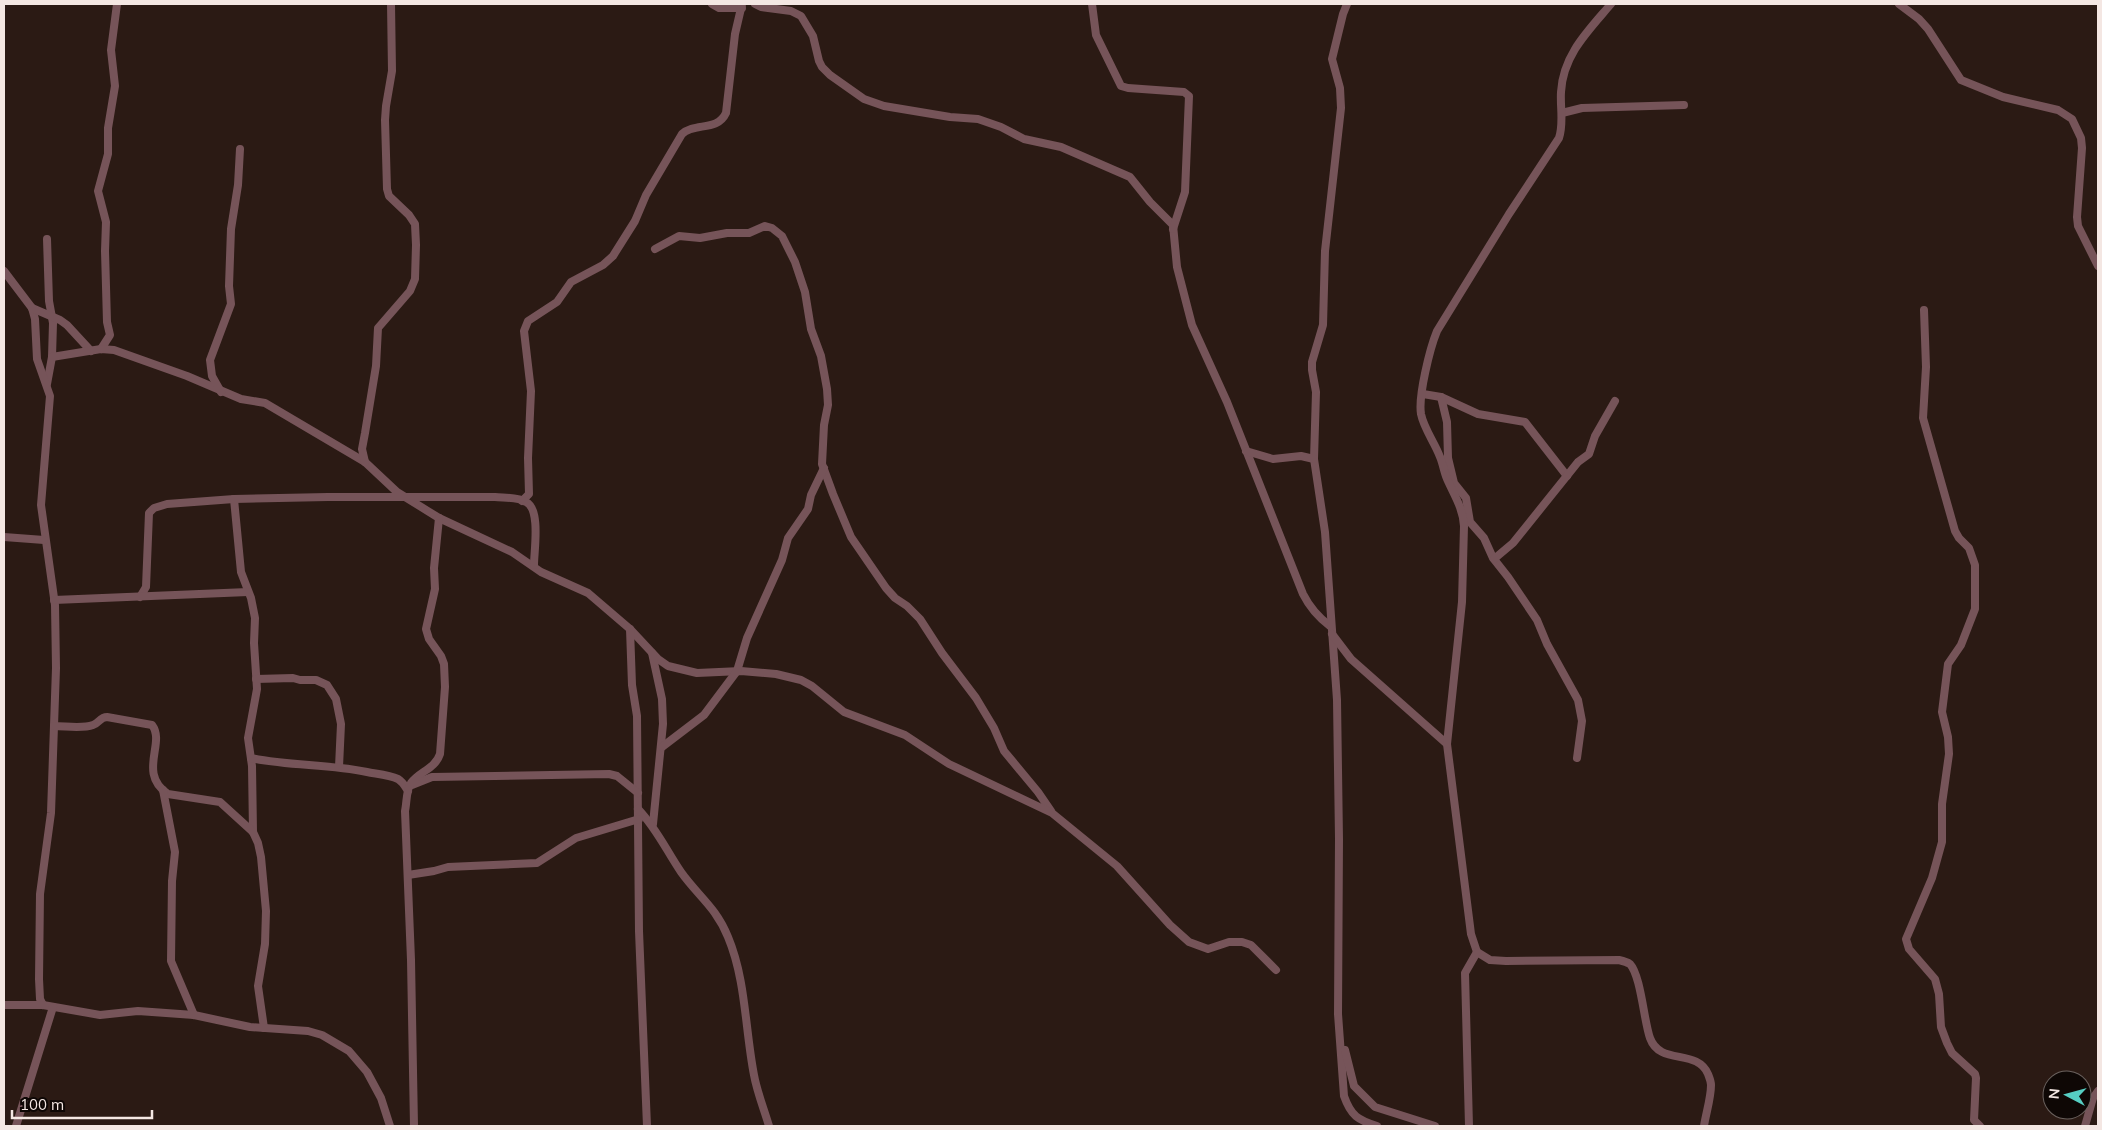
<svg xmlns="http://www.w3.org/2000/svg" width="2102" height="1130" viewBox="0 0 2102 1130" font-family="Mulish,sans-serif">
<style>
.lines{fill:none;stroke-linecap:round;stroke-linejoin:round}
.minor{stroke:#765459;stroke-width:8}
</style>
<rect width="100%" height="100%" fill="#2b1a14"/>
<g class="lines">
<!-- minor -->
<g class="minor">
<polyline points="712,4 719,8 742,8"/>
<path d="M755 4 761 7 791 11 801 16 813 36 819 61 822 67 830 75 864 99 884 106 950 117 978 119 1001 127 1024 139 1061 147 1130 177 1150 202 1173 225 1177 267 1192 325 1227 402 1303 594C1310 608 1318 617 1330 626"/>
<polyline points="1092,4 1096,35 1121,86 1128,88 1184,92 1189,96 1185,192 1173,229"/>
<path d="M1347 4 1343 14 1332 59 1340 88 1341 108 1325 251 1323 325 1312 362V370L1316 392 1314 459 1325 532 1337 700 1339 839 1338 1014 1344 1096C1351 1116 1358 1120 1377 1126"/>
<polyline points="1899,4 1919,19 1928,29 1961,80 2003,97 2058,110 2072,119 2081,138 2082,148 2077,217 2078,226 2098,266"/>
<polyline points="1562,113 1582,108 1684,105"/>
<polyline points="47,239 49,301 53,323 52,357 47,384"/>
<polyline points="655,249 679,236 700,238 727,233 749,233 765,226 772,228 782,236 795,262 805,292 811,329 821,356 827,389 828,405 824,425 822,464 833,494 851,537 886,588 895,598 907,606 920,619 942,653 976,698 994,728 1004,751 1038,792 1051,811"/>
<polyline points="4,271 32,308 35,319 37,359 50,396 41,505 55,605 56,668 51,813 40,894 39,979 40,999 43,1005"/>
<polyline points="32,308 60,320 67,325 91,351"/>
<polyline points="1924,310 1926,367 1923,418 1955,531 1959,538 1969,548 1975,565 1975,609 1961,645 1948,664 1942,712 1948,737 1949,754 1942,804 1942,842 1932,878 1906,939 1909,949 1935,979 1939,994 1941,1027 1947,1043 1952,1053 1975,1074 1976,1078 1974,1120 1980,1126"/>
<polyline points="101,349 110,335 107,322 105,251 106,222 98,191 108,154 108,128 115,86 111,50 117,4"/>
<polyline points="52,357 101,349 114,350 187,376 241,399 265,403 365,462 397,492 439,518 512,552 541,572 588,593 630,629 658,659 668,666 697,673 741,671 776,674 801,680 812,686 844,712 905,735 949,764 1052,813 1117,866 1170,925 1189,942 1208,949 1229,942 1242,942 1251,945 1276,970"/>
<polyline points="221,392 212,376 210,360 231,304 229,286 231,229 238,185 240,149"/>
<polyline points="1423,394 1441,397 1478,414 1525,422 1567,476"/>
<polyline points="1441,397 1447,422 1448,458 1454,483 1466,498 1470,522 1484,538 1493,558 1508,577 1537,620 1547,644 1578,700 1582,721 1577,758"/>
<polyline points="1246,451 1273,459 1301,456 1314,459"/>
<polyline points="365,462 362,449 365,433 376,366 378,328 410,291 415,279 416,245 415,224 409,215 389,196 387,189 385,120 386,106 392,71 391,4"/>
<polyline points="234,499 241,572 251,598 255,618 254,643 257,689 248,738 252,766 253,832"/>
<path d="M522 501 529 494 528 458 531 391 524 331 528 321 557 302 571 282 603 265 613 256 635 221 646 195 682 134C695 122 717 132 726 113L735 34 742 4"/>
<polyline points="4,537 44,540"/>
<polyline points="1494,559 1513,543 1578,462 1589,454 1595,436 1615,401"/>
<path d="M140 597 146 587 149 513 154 508 167 504 234 499 328 497H495C504 498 518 497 526 502 541 509 534 551 534 565"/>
<polyline points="54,600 248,592"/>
<polyline points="630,629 632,685 637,716 639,931 647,1126"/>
<path d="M1332 634 1351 659 1447 744 1471 934 1477 952 1490 960 1506 961 1619 960C1623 961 1627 962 1630 964 1641 976 1644 1022 1650 1038 1660 1066 1697 1048 1708 1074 1709 1077 1711 1081 1711 1085 1711 1098 1706 1113 1704 1126"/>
<polyline points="652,653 662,699 663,724 653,824"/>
<polyline points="256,679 293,678 300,680 316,680 327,685 336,699 341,724 339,767"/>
<path d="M54 726C66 726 82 729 93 725 99 723 100 717 107 717L152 725C166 743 137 773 168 794L220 802 253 832 258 843 261 857 266 911 265 944 258 986 264 1028"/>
<path d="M1447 744 1462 602 1464 526C1463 508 1454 495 1447 479 1444 472 1443 464 1440 457 1435 443 1424 429 1421 414 1418 396 1430 348 1437 331L1509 214 1559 138C1564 123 1560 108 1561 92 1563 55 1588 31 1611 4"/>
<polyline points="662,747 704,715 737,671 747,638 782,560 788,538 808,509 811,495 824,468"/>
<path d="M251 758C289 766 329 764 367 772 377 774 389 775 398 779 403 782 405 786 408 791"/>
<polyline points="412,785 432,777 609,774 617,776 638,793"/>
<polyline points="163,790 175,852 172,881 171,961 194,1015"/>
<path d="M638 809C657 829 666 850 681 872 698 896 716 907 728 937 746 980 745 1029 754 1075 757 1092 764 1109 769 1126"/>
<polyline points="408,875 434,871 448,867 537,863 576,838 639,819"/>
<polyline points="4,1005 43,1005 100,1015 138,1011 194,1015 250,1027 308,1031 322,1035 349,1051 367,1072 381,1098 390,1126"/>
<polyline points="1345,1050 1354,1086 1375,1107 1435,1126"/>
<polyline points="16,1126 53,1007"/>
<path d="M414 1126 411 960 405 811C407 802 406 790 411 783 420 771 435 769 440 754L445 687 444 664 441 656 429 639 426 629 435 589 434 568 439 518"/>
<polyline points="1469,1126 1465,973 1477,952"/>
<polyline points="2085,1126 2093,1098 2098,1091"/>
</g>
</g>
<!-- border -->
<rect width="2102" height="1130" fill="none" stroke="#f4e7e3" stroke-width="10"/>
<!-- north arrow -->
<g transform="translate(2067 1095) rotate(276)"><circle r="24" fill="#0e0705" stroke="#6a615e"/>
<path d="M0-4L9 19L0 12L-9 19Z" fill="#56cec3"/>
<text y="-8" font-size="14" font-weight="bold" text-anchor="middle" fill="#f4e7e3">N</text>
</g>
<!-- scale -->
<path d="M12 1110v8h140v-8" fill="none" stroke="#f4e7e3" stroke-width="2.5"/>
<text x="20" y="1110" font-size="15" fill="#f4e7e3" stroke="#0e0705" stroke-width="4" paint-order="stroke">100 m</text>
</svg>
